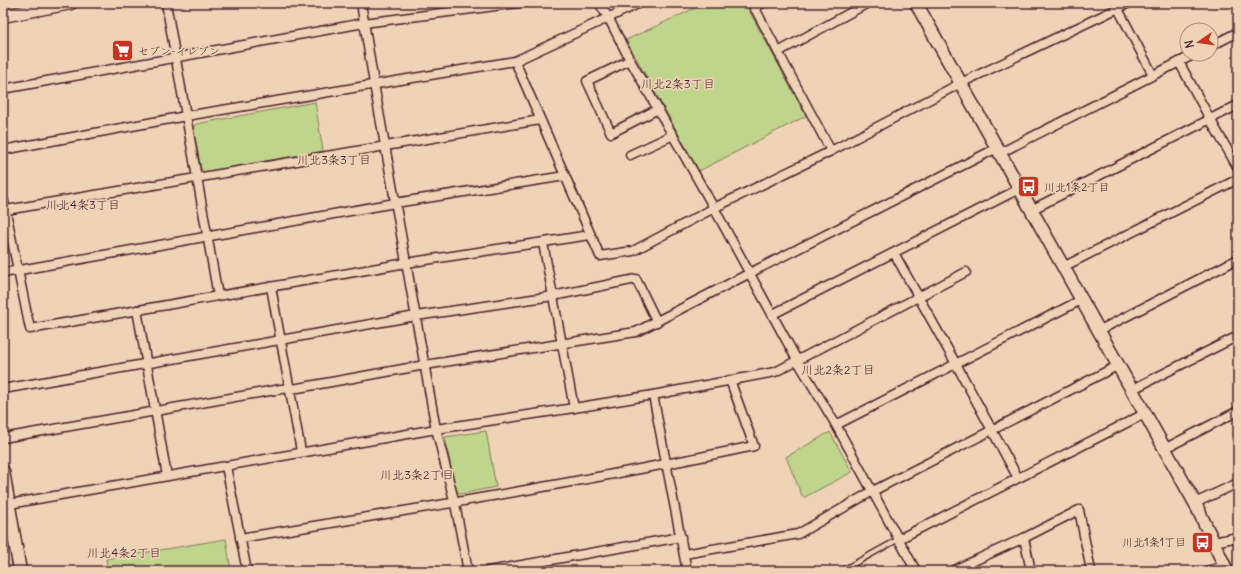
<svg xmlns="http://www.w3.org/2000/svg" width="1241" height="574" viewBox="0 0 1241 574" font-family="Delius,'Klee One',sans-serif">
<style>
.green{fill:#bfd58b;stroke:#847a5b}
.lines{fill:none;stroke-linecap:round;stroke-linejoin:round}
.lane-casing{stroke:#4a1f2b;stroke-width:7}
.street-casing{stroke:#4a1f2b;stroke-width:11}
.secondary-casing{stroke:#4a1f2b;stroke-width:15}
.lane{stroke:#efd3b6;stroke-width:4}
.street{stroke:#efd3b6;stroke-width:8}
.secondary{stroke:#efd3b6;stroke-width:12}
.labels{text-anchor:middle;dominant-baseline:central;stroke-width:3.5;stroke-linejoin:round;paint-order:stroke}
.poi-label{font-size:11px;fill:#4a1f2b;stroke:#efd3b6;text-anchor:start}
.neighbourhood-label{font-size:12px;fill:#4a1f2b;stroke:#efd3b6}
</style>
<rect width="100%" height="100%" fill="#efd3b6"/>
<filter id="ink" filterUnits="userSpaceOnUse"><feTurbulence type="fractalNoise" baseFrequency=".025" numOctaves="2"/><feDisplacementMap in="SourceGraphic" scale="8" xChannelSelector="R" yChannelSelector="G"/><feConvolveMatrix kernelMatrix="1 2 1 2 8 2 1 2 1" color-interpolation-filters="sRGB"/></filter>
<g filter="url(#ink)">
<!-- green -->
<g class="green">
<polygon points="706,3 745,3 806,116 699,171 626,40"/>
<polygon points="315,102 323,151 204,172 201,169 193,128 196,124"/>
<polygon points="486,431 496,487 460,494 455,488 445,437"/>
<polygon points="830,432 852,472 803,498 786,457"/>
<polygon points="226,539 231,571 108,571 106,559"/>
</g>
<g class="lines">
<defs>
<polyline id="lane" points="841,571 899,539"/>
<g id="street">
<polyline points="166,3 218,296"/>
<polyline points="361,3 374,84 436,429 455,504 468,571"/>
<polyline points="599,3 608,17 630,60 714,208 797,360 836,425 916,571"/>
<polyline points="752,3 831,151"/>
<polyline points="1115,3 1153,75"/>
<polyline points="754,8 763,3"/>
<polyline points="1211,46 1238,32"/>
<polyline points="778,52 868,3"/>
<polyline points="630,60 587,81 611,133 658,109"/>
<polyline points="515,61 600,256 633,251 714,208 831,151 961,83 1129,3"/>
<polyline points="1179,62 1210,119 1238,168"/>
<polyline points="3,89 364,23 519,3"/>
<polyline points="3,150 186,116 515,61 640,3"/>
<polyline points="1000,153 1195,54"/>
<polyline points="630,155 673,135"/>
<polyline points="3,197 30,329 406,263 590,235"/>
<path d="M6 210C184 179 362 151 540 120"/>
<polyline points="1031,210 1238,105"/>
<polyline points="543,243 574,408"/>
<polyline points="894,253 956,364 1018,478"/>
<polyline points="1063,267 1238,179"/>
<polyline points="3,273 395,203 565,176"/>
<polyline points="271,287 301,451"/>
<polyline points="137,310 167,476"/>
<polyline points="773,314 1019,189"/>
<polyline points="1098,331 1238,259"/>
<polyline points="3,389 416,316 553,296 636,279 657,322"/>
<polyline points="1131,390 1238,336"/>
<polyline points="653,395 687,571"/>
<polyline points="836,425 1081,300"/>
<polyline points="3,438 281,389 298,388 425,365 636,332 750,273 997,148"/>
<polyline points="1164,449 1238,411"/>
<polyline points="226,466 247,571"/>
<polyline points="1195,503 1238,483"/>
<polyline points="9,504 436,429 574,408 653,395 775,372 966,272"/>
<path d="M240 538C412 510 584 482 754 446L730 380"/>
<polyline points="1024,538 1031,571"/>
<polyline points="899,539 1144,414"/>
<polyline points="1214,542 1238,537"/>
<polyline points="684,554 798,534 871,492 1117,366"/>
<polyline points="488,571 681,537"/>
<polyline points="952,571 1024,538 1079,510 1091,571"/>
<polyline points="1206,571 1226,566"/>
</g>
<g id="secondary">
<polyline points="916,3 1195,503 1227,571"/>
<polyline points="3,16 71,3"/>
<polyline points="3,471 20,571"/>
</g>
</defs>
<!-- lane casing -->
<use href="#lane" class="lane-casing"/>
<!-- street casing -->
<use href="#street" class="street-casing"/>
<!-- secondary casing -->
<use href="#secondary" class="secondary-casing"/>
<!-- lane -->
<use href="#lane" class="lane"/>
<!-- street -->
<use href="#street" class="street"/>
<!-- secondary -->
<use href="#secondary" class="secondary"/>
</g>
</g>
<!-- icons -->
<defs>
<symbol id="supermarket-square" viewBox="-11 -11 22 22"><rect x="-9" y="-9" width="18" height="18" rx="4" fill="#c8321e" stroke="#efd3b6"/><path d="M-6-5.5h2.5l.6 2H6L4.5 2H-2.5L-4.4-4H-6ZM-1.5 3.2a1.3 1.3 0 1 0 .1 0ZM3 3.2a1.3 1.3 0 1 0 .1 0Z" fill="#fff"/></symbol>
<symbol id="bus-square" viewBox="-11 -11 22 22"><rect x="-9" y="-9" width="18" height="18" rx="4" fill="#c8321e" stroke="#efd3b6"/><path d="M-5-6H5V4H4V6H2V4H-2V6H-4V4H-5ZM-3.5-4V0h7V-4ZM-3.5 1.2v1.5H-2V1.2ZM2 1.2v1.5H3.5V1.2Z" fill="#fff"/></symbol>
</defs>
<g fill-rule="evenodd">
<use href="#supermarket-square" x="110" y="38" width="25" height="25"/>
<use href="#bus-square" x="1016" y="174" width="25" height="25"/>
<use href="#bus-square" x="1190" y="530" width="25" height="25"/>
</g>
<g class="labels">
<!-- poi labels -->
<g class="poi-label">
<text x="138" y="51">セブン-イレブン</text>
<text x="1044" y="187">川北1条2丁目</text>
<text x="1186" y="542" text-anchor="end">川北1条1丁目</text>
</g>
<!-- neighbourhood labels -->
<g class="neighbourhood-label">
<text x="678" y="83">川北2条3丁目</text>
<text x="334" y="159">川北3条3丁目</text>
<text x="83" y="204">川北4条3丁目</text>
<text x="838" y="369">川北2条2丁目</text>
<text x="417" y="474">川北3条2丁目</text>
<text x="124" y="552">川北4条2丁目</text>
</g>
</g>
<!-- margin -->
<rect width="1241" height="574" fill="none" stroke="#efd3b6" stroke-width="16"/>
<rect x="8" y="8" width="1225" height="558" fill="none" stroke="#4a1f2b" stroke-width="1.5" filter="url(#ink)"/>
<!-- north arrow -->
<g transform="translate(1199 42) rotate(257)"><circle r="19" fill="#efd3b6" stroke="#ad8b7e"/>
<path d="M0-3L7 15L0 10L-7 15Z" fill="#c8321e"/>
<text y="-6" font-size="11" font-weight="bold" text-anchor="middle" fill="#4a1f2b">N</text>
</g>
</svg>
